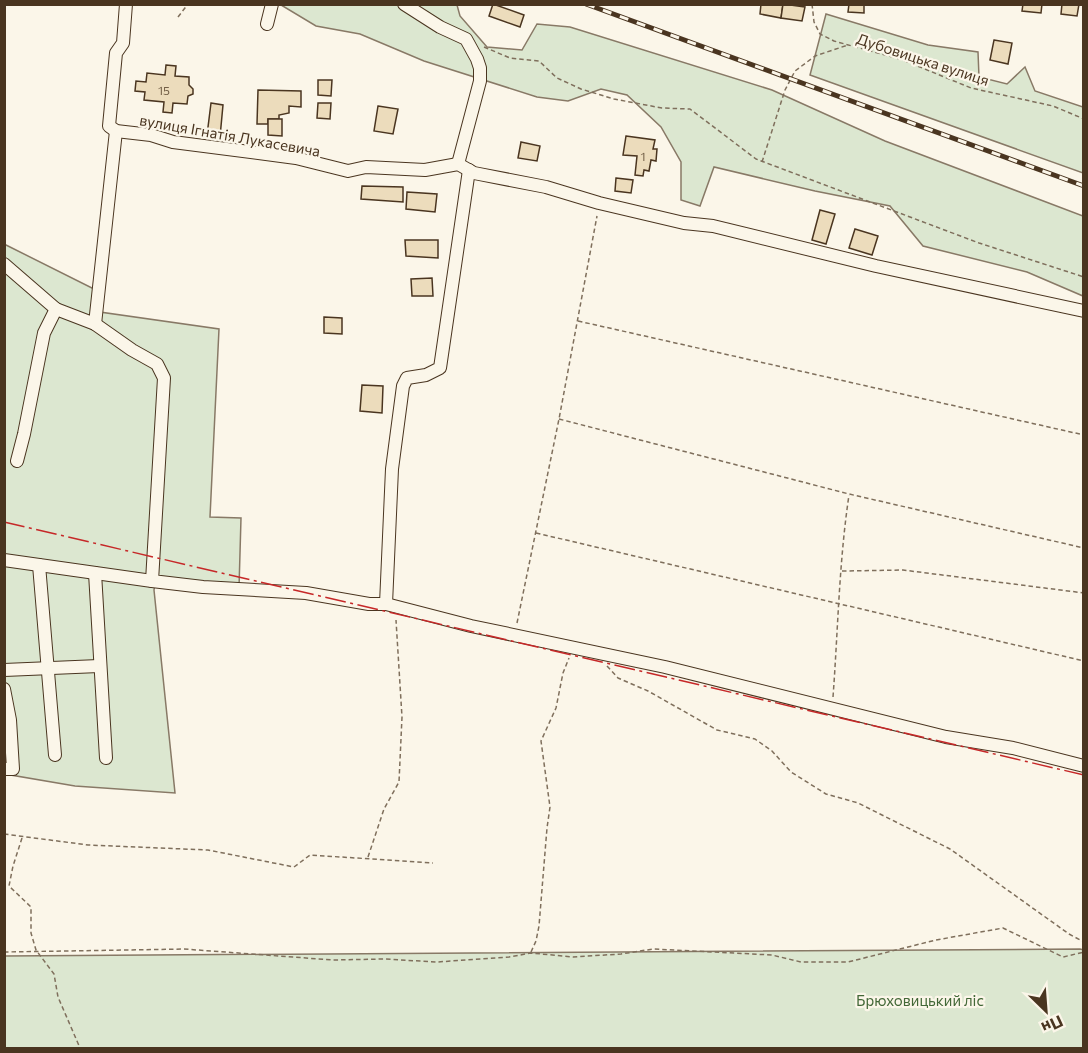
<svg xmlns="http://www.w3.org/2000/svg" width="1088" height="1053" viewBox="0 0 1088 1053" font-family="Commissioner,sans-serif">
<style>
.green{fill:#dce7d0;stroke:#887966;stroke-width:1.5}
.building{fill:#ecdcbc;stroke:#4a3520;stroke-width:1.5}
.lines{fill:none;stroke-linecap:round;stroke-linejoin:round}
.minor-casing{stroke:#4a3520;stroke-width:14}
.path{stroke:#7f6f5c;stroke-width:1.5;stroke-dasharray:4.5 3;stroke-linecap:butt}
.minor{stroke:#fbf6e9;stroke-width:12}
.rail-casing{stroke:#4a3520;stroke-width:5}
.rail{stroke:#fbf6e9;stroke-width:3;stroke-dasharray:9;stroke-linecap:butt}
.power{stroke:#c62828;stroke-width:1.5;stroke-dasharray:21 4.5 3 4.5;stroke-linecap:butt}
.labels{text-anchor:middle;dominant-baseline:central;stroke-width:4.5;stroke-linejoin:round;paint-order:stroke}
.number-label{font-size:12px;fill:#725f47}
.street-label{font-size:15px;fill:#4a3520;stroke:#fbf6e9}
.park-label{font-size:15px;fill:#436837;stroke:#fbf6e9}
</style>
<rect width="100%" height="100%" fill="#fbf6e9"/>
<!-- green -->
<g class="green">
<polygon points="281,5 457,5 460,16 487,47 522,50 537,24 570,27 772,90 885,141 1083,216 1083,296 1027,272 923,246 890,206 815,191 714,167 700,206 681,200 681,162 661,127 627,95 601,89 568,101 537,97 424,61 360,34 316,26"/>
<polygon points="826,14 928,45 978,52 979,77 1007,84 1025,67 1035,91 1083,107 1083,173 810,75"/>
<polygon points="4,244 100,292 100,312 219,329 210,517 241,518 239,588 156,578 154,590 175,793 75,786 5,774"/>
<polygon points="1080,949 1084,950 1083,1048 5,1048 5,956"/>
</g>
<!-- building -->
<g class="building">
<polygon points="493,4 524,15 520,27 489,16"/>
<polygon points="761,4 783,4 781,18 760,14"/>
<polygon points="783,4 805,7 802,21 781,18"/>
<polygon points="849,4 864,4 864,13 848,12"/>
<polygon points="1023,4 1042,4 1041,13 1022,11"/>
<polygon points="1062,4 1079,4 1077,16 1061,14"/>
<polygon points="994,40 1012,43 1008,64 990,60"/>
<polygon points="166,65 176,66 175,76 189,77 189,85 193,89 193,94 188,96 187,104 173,103 172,113 163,112 164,102 144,100 145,92 135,91 136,81 146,82 147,73 165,75"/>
<polygon points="318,80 332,80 331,96 318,95"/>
<polygon points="258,90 301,91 301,107 289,106 289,113 279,115 279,119 268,119 268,124 257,124"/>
<polygon points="211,103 223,105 220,137 207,135"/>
<polygon points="318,103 331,103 330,119 317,118"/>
<polygon points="378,106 398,109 393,134 374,131"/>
<polygon points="268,119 282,119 282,136 268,135"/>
<polygon points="626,136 655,140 653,149 657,149 656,161 651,160 649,171 644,170 643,176 635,175 637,156 623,155"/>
<polygon points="521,142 540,146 537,161 518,158"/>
<polygon points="616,178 633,180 631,193 615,191"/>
<polygon points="362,186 403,187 403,202 361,199"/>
<polygon points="407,192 437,194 435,212 406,209"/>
<polygon points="820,210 835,214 826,244 812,240"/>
<polygon points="855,229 878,236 872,255 849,248"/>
<polygon points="405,240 438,240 438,258 406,256"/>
<polygon points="432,278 433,296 412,296 411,279"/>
<polygon points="324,317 342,318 342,334 324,333"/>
<polygon points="362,385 383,386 382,413 360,411"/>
</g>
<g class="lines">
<defs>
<g id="minor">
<polyline points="126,4 123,43 116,53 109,126 116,131 151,135 173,142 296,158 348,171 366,167 425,170 458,164 474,173 546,187 599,203 684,223 713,226 876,266 1084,311"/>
<polyline points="404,4 440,27 466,39 477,59 480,68 480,81 458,164"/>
<polyline points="267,24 272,4"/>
<polyline points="4,264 56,309"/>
<polyline points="95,324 116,131"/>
<polyline points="17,461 24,434 44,333 56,309 95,324 132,350 157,364 164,378 152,581 203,587 306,593 369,604 386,604 471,626 665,667 946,737 1013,748 1084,766"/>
<polyline points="4,560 152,581"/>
<polyline points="39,565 55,755"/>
<polyline points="95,573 106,758"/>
<polyline points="386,604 392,469 403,386 407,378 426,375 440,368 469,170"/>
<polyline points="4,670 99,666"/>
<polyline points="4,689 10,720 13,769 4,769"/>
</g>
</defs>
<!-- minor casing -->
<use href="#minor" class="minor-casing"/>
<!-- path -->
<g class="path">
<polyline points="812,4 814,22 820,34 834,41 903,60 971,88 1053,106 1084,119"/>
<polyline points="178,17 188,4"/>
<polyline points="484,47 510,58 539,61 557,78 581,89 614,99 662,108 690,109 756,159 979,243 1084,277"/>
<polyline points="762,162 785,90 795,71 815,56 848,45"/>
<polyline points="578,321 1084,435"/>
<polyline points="559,419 849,494 1084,548"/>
<polyline points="536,533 1084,661"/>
<polyline points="842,571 903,570 1084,593"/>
<polyline points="517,623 559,419 597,216"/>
<polyline points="607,666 618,678 648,691 717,730 755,739 772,751 791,772 826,794 858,803 950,849 1069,934 1084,942"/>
<path d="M833 697C838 630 839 562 849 495"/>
<polyline points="4,834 88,845 208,850 294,867 310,855 433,863"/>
<polyline points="22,838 13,866 9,886 31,907 31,933 36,950 54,974 58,997 80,1048"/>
<polyline points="368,857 384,809 399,782 402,717 396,620"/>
<polyline points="4,952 184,949 333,960 384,959 437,962 509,957 531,953 573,957 621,954 653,949 772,955 801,962 848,962 936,940 1003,928 1063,957 1084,952"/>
<polyline points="531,952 536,941 539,926 547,828 550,807 541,741 556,708 563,673 569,658"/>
</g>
<!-- minor -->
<use href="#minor" class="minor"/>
<defs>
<polyline id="rail" points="586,4 1084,186"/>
</defs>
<!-- rail casing -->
<use href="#rail" class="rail-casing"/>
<!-- rail -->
<use href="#rail" class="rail"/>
<!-- power -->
<polyline class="power" points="4,522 1084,775"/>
</g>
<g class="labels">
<!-- number labels -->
<g class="number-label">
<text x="164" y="90">15</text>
<text x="643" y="156">1</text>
</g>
<!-- street labels -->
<g class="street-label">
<text transform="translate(923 59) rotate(18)">Дубовицька вулиця</text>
<text transform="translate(230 135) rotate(10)">вулиця Ігнатія Лукасевича</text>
</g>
<!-- park labels -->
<g class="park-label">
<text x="920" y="1000">Брюховицький ліс</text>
</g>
</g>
<!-- border -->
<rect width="1088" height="1053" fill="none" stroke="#4a3520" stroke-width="12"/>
<!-- north arrow -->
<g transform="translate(1046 1011) rotate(155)" stroke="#fbf6e9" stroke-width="4.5" paint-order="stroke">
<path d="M0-4.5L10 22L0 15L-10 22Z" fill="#4a3520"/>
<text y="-9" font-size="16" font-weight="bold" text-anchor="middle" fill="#4a3520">Пн</text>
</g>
</svg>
